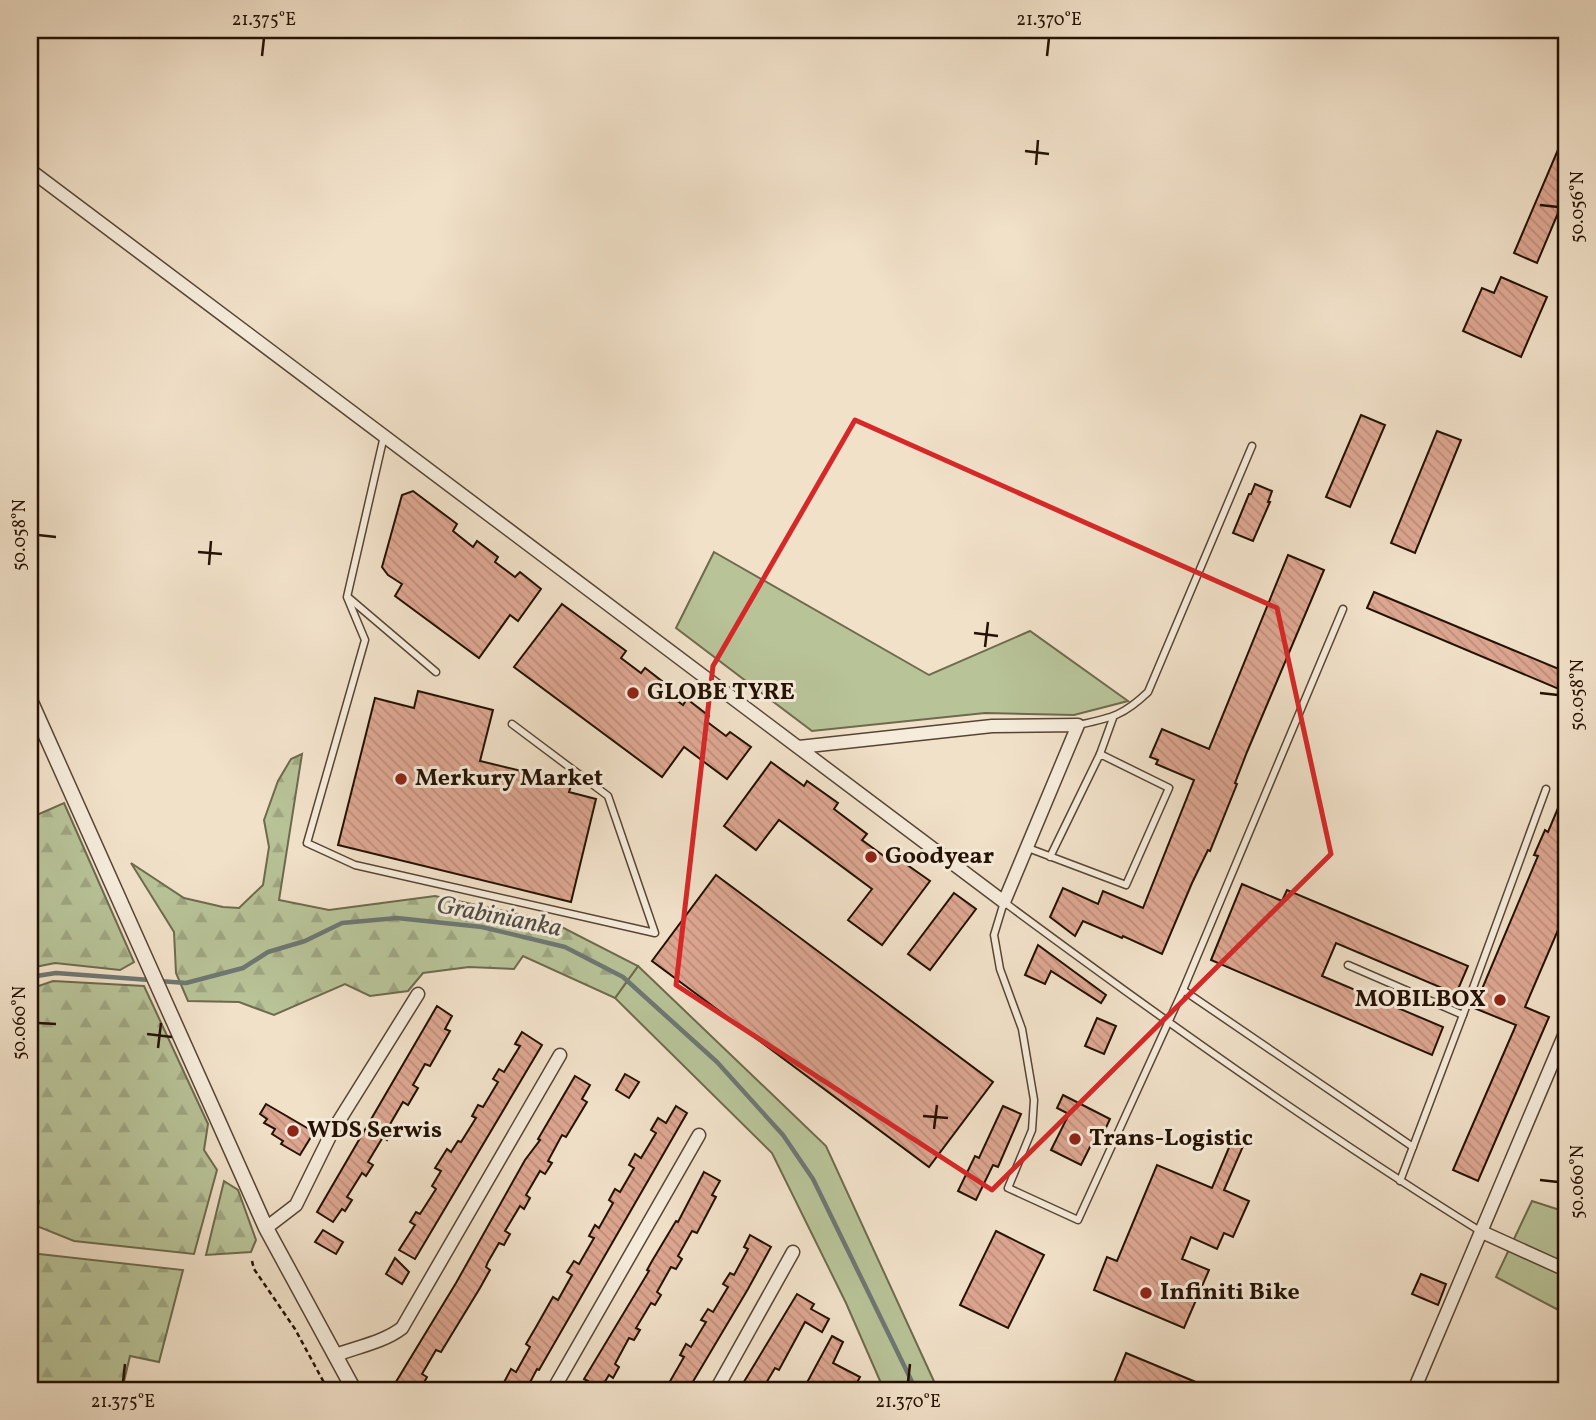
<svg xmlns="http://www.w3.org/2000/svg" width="1596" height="1420" viewBox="0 0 1596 1420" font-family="Vollkorn,serif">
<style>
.grass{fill:#b8c398;stroke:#6e6a4d;stroke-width:2}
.forest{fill:url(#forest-firs);stroke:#6e6a4d;stroke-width:2}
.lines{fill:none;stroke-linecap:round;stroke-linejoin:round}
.stream{stroke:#6e7773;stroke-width:4.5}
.building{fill:url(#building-back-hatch);stroke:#241102;stroke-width:2}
.service-casing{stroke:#574534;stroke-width:9}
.minor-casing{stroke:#574534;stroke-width:15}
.tertiary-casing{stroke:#574534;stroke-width:17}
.path{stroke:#241102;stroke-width:2.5;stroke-dasharray:5 3.5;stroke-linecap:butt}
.service{stroke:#f6ecdc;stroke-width:6}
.minor{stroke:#f6ecdc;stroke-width:12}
.tertiary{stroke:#f6ecdc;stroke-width:14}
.marked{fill:none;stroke:#d62828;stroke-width:5;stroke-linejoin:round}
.ticks{fill:none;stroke:#241102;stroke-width:2.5}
.poi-dot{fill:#8f2418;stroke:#f6ecdc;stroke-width:2.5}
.labels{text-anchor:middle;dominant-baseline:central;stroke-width:6;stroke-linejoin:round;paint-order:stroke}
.poi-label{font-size:24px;font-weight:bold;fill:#241102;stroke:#f6ecdc;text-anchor:start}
.water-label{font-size:26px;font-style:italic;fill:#4f4c44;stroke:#f6ecdc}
.neatline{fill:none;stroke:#241102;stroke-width:2.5}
.ticks-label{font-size:18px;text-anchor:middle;fill:#241102}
</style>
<defs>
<pattern id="forest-firs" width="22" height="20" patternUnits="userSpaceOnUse" patternTransform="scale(1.75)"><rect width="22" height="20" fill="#b8c398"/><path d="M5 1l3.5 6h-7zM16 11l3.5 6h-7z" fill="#9ea681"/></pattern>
<pattern id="building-back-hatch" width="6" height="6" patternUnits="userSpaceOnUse" patternTransform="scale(1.75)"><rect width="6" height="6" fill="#dda691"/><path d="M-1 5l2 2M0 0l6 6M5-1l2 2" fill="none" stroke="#be8e7b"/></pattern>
</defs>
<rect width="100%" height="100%" fill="#f1e1c9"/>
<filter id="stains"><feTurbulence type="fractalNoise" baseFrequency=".00286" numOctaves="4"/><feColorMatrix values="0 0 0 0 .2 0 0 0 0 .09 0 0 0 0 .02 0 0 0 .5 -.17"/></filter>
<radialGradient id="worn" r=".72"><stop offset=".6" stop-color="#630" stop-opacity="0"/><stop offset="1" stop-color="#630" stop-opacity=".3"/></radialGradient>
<!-- grass -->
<g class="grass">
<polygon points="714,552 929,675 1030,631 1128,701 1074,715 985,713 812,731 676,628"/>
<polygon points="638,966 826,1146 938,1390 884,1390 846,1303 772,1153 615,998"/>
<polygon points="1532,1201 1566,1212 1566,1314 1496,1277"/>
</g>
<!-- forest -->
<g class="forest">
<polygon points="302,754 279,900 329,910 435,896 550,921 638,966 615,998 523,956 514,969 469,967 423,973 408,991 370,996 345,984 274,1015 239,1002 188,1001 176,973 174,932 131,863 184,898 223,907 239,908 263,885 269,847 264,820 278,781 291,759"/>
<polygon points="64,803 134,962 120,970 55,963 30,968 30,818"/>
<polygon points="53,981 144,986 208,1124 204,1150 217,1170 194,1254 74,1241 34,1225 39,1201 30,1200 30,989"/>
<polygon points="224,1181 238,1190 256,1240 251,1252 206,1255"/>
<polygon points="30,1253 183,1270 159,1362 130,1356 122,1390 30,1390"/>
</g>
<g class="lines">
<!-- stream -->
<g class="stream">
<polyline points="30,977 56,973 150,980"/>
<polyline points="159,981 186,983 243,968 268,952 305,941 342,923 397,918 482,927 565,947 623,977 717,1062 783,1135 813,1179 916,1390"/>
</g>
</g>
<!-- building -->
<g class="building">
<polygon points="1566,131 1566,194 1537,263 1514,253"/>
<polygon points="1501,277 1547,297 1521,357 1463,331 1482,288 1494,293"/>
<polygon points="1361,415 1385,425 1350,507 1326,497"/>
<polygon points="1437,431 1461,440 1415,553 1391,543"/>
<polygon points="1255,484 1272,491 1268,502 1270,502 1253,541 1233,533 1249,494 1251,494"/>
<polygon points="413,491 457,524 453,531 473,547 477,541 498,557 495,562 515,577 520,572 541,589 518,621 510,615 479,658 395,596 402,584 388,575 382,567 402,495"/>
<polygon points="1288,555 1324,570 1247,752 1235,783 1237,784 1210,851 1208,850 1192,883 1162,954 1123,936 1122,938 1083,921 1075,936 1050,917 1063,888 1098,904 1103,891 1143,908 1194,780 1156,764 1158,760 1150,757 1162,729 1209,749"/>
<polygon points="1374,592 1566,672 1566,692 1367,608"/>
<polygon points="562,604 626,651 621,658 641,673 645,668 667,685 663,690 683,705 687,699 709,716 706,721 726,736 730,732 751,747 727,779 684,747 662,777 514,667"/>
<polygon points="418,691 493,710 480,761 572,783 569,792 596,799 571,902 338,845 375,698 414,708"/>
<polygon points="771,762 804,786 807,781 838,803 834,809 867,834 862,840 892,862 896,857 930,881 882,945 848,920 872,889 779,820 756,850 724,826"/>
<polygon points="1566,789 1566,933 1558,930 1525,1007 1549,1017 1478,1181 1453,1170 1516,1025 1474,1008 1538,856 1534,855 1545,830 1548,832"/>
<polygon points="716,875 993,1082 929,1167 652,961"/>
<polygon points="1242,884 1282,901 1287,890 1468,966 1456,994 1336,943 1322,976 1443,1027 1432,1055 1211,960"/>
<polygon points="954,893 976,909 930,970 908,954"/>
<polygon points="1038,945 1106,995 1101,1003 1051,971 1045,984 1025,975"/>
<polygon points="437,1006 452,1016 445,1029 450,1031 430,1066 425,1064 413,1085 418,1088 408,1105 403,1102 389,1126 394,1129 387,1140 383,1137 368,1162 373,1165 366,1176 362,1173 347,1197 352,1200 345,1211 342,1209 333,1222 317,1212"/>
<polygon points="1097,1018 1116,1026 1104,1054 1085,1046"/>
<polygon points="522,1032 542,1045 415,1259 399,1250 415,1225 410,1222 416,1212 420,1214 436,1189 432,1186 441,1171 435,1168 447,1149 451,1152 458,1141 461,1142 476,1118 472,1116 478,1105 483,1107 498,1082 493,1079 499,1069 504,1072 520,1046 515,1044"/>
<polygon points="625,1074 639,1082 629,1098 616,1090"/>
<polygon points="575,1076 590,1085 582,1099 587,1102 566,1137 562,1135 548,1161 552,1163 545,1174 540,1171 526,1195 530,1198 524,1209 520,1206 505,1231 510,1234 504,1245 499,1243 488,1262 486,1267 490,1270 480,1288 441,1352 436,1350 422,1374 427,1377 421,1388 416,1385 414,1390 391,1390 456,1283 525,1160 540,1140 538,1139"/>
<polygon points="1063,1095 1110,1119 1104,1132 1099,1129 1081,1165 1051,1150 1069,1114 1057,1108"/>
<polygon points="266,1104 314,1132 300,1155 281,1144 283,1141 272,1134 275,1129 264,1123 267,1119 260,1114"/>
<polygon points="676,1106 687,1113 539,1370 537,1369 526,1390 500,1390 511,1369 516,1372 530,1347 526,1344 536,1327 553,1297 558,1300 572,1275 567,1272 574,1261 579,1264 594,1238 589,1236 595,1225 599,1228 613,1203 609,1200 615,1189 620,1192 634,1168 629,1165 635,1154 641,1158 656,1133 651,1130 658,1118 666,1123"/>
<polygon points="1003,1106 1021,1114 998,1167 993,1165 976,1200 958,1191 975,1156 979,1158"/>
<polygon points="1233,1138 1244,1144 1224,1190 1249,1201 1233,1237 1224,1233 1217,1249 1191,1237 1182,1259 1209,1270 1184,1328 1094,1290 1107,1257 1117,1261 1157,1165 1212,1188"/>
<polygon points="704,1172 720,1181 712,1195 716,1197 697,1233 692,1231 678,1256 682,1259 676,1269 671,1267 657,1292 661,1295 655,1305 651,1303 636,1328 640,1330 634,1340 629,1338 615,1364 619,1367 613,1378 609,1375 601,1388 584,1379 649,1271 647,1270 652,1261 676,1221 678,1222"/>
<polygon points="323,1230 343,1242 336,1254 315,1242"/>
<polygon points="996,1231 1044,1255 1008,1328 960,1305"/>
<polygon points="750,1235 771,1247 748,1289 688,1390 665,1390 684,1357 680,1355 686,1344 691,1347 706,1322 701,1320 708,1309 713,1312 728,1287 723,1284 730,1273 734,1275 748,1249 744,1247"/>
<polygon points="395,1258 409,1272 402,1284 386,1274"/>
<polygon points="1421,1274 1446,1284 1438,1305 1412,1294"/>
<polygon points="797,1294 814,1304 811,1309 829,1319 822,1332 805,1322 779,1370 775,1368 762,1390 739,1390"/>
<polygon points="832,1336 843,1342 833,1363 860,1377 853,1390 803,1390"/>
<polygon points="1126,1353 1179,1375 1215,1390 1111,1390"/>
</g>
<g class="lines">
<defs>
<g id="service">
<polyline points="384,436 347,597 365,640 307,843 355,865 655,933 608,796 512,724"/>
<polyline points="349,598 436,672"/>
<path d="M1078 725C1111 718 1123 716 1148 692L1252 446"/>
<polyline points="1100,754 1113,718"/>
<polyline points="1028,848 1126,885 1169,788 1100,754 1050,857"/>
<polyline points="1348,965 1463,1015 1400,1181"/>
<polyline points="1183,990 1343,609"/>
<polyline points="1463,1015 1546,789"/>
<path d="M1413 1147 1183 990 1078 1220 1008 1188 1032 1130 1034 1100 1022 1029 1000 969 994 935 1004 902C1159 1017 1316 1129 1480 1231"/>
</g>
<g id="minor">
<polyline points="30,170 1004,902 1078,725 992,726 799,747"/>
<polyline points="266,1228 296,1205 332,1132 418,994"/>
<polyline points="1482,1232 1566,1270"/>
<path d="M336 1355C357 1347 384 1342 402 1328L560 1055"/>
<polyline points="553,1390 699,1135"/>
<polyline points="716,1390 793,1252"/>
<polyline points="1414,1390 1566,1031"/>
</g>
<polyline id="tertiary" points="30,700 266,1228 354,1390"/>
</defs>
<!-- service casing -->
<use href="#service" class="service-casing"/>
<!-- minor casing -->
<use href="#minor" class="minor-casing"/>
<!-- tertiary casing -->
<use href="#tertiary" class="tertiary-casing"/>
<!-- path -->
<polyline class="path" points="252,1261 254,1269 295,1329 328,1390"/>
<!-- service -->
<use href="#service" class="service"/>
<!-- minor -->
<use href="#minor" class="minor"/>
<!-- tertiary -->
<use href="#tertiary" class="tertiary"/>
</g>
<!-- marked area -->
<path class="marked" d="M855 420 1277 608 1331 854 992 1190 676 985 713 666Z"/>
<!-- ticks -->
<path class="ticks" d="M262 56 264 38M1047 56 1049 38M1025 151 1049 154M1036 165 1038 140M1540 205 1558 207M38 535 56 537M198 552 222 554M209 565 211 541M974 633 998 636M985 647 988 622M1540 693 1558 695M38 1023 56 1024M147 1034 172 1037M158 1048 161 1023M923 1116 948 1118M934 1129 937 1105M1540 1180 1558 1182M123 1382 125 1364M908 1382 910 1364"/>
<!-- markers -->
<g class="poi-dot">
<circle cx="633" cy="693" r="7"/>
<circle cx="401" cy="779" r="7"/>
<circle cx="871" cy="857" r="7"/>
<circle cx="1500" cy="1000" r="7"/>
<circle cx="293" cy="1131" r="7"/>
<circle cx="1075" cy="1139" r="7"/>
<circle cx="1146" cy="1293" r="7"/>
</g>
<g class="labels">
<!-- poi labels -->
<g class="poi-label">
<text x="647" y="693">GLOBE TYRE</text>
<text x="415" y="779">Merkury Market</text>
<text x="885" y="857">Goodyear</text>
<text x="1486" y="1000" text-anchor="end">MOBILBOX</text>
<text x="307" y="1131">WDS Serwis</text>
<text x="1089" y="1139">Trans-Logistic</text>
<text x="1160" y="1293">Infiniti Bike</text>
</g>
<!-- water labels -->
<g class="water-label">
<text transform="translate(499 917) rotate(11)">Grabinianka</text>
</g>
</g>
<!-- margin -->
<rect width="1596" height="1420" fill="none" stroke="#f1e1c9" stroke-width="77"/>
<rect x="38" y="38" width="1520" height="1344" class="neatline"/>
<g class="ticks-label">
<text x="264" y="25">21.375°E</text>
<text x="1049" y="25">21.370°E</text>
<text transform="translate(1577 207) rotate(-90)" y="6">50.056°N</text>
<text transform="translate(19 535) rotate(-90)" y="6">50.058°N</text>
<text transform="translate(1577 695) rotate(-90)" y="6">50.058°N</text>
<text transform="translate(19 1023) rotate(-90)" y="6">50.060°N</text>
<text transform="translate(1577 1182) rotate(-90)" y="6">50.060°N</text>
<text x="123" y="1407">21.375°E</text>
<text x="908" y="1407">21.370°E</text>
</g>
<rect width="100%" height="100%" filter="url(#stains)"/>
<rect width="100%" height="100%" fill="url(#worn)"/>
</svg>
